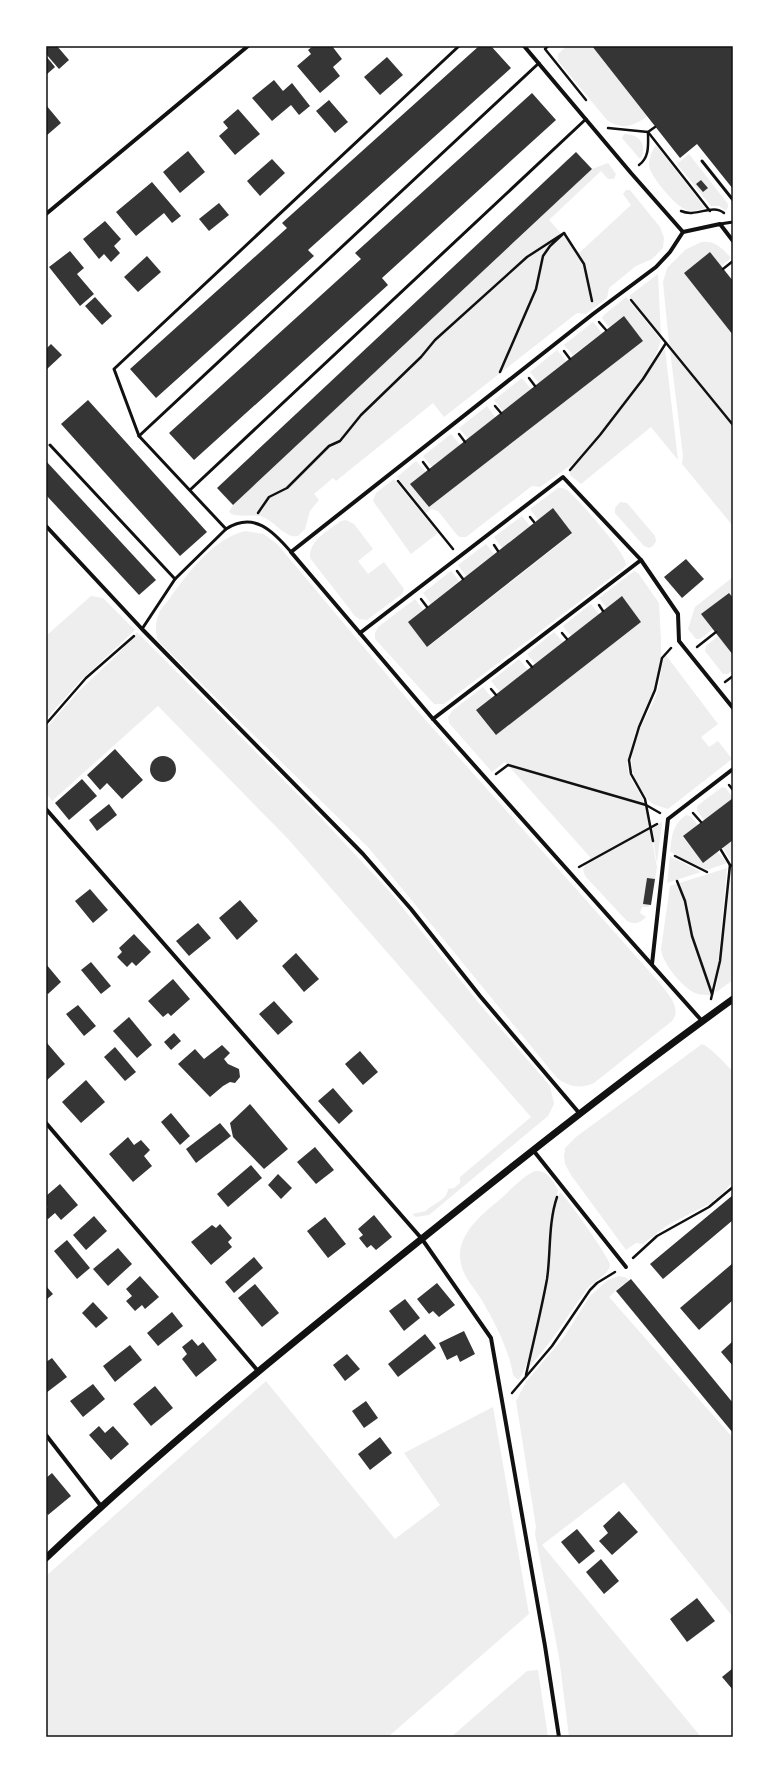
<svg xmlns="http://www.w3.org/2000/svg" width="779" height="1783" viewBox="0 0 779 1783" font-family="Georgia,serif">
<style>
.green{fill:#eee}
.building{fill:#353535}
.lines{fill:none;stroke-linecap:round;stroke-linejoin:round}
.path{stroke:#111;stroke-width:2.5}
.service{stroke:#111;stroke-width:3}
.minor{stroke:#111;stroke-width:4}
.tertiary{stroke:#111;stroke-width:7}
.neatline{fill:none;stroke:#111;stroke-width:1.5}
</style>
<rect width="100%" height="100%" fill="#fff"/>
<!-- green -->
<g class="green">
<path d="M567 46H592L647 116C634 126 622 131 607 120L558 61V54Z"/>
<path d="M624 134C639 134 647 144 641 158H639L622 138Z"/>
<path d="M656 145 705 208C699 210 693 212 687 210 676 207 651 177 649 166 649 158 652 151 656 145Z"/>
<polygon points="689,154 728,204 728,207 726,211 719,206 711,206 677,164"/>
<path d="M608 163 616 174 614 179H608L601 171 549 220 579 253 631 205 623 194 626 190H630L660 227 664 238 663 248 652 259 636 266 609 288 607 298 586 314 577 313 444 417 433 403 336 481 333 478 314 494 319 500 310 511 305 529 298 536C286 539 274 521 263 517 253 513 236 519 229 512L233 505 592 169Z"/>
<path d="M701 242C715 240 722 248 731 258L721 266 710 252 684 273 733 335V423L669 344 663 282 667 268 685 250Z"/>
<polygon points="658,274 661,336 629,296"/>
<polygon points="626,297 661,340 657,352 647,373 601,433 574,463 540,487 532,486 466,537 460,537 457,535 438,511 431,509 426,513 397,477 416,461 426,472 411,484 429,507 643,341 624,316 609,327 602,318 604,315"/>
<polygon points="593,322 602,333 573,355 564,345"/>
<polygon points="665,349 678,460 651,427 581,484 570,475 570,472 600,437"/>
<polygon points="557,350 566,361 539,383 530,372"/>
<polygon points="670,350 733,427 733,526 682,464 683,456"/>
<polygon points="522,378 531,389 503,411 494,400"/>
<polygon points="487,406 495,417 468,439 459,428"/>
<polygon points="451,434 460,445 432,467 423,456"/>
<polygon points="394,479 438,533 411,554 373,501 376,493"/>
<path d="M558 488C562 488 564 488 567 490 577 498 628 555 626 565L621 570 444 704H434L375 639V633L378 627 415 599 423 610 408 622 428 647 572 534 553 508 538 520 530 509Z"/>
<polygon points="620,502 627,503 655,536 656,541 653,546 649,548 644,546 615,513 615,508"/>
<polygon points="522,516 530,526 502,548 494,537"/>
<path d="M346 520 354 524 373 549 358 561 368 574 384 562 404 589 402 594 367 620 359 619 355 616 310 558C309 540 328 531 341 521Z"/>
<path d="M245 531 264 534 278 545 414 707 658 981C666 992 683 1007 672 1021L594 1083C581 1089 569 1087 557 1078L368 847 158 641C155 631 155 623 159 613 161 608 166 604 170 598 187 574 214 538 245 531Z"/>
<polygon points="486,544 494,554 466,576 458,565"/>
<polygon points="451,571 459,581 431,604 423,593"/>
<polygon points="634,571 638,573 659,603 661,640 661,657 654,688 635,733 627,764 629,775 645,803 650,826 589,861 590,857 505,762 492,772 449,723 448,717 452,711 483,687 492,698 477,710 496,735 641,622 622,596 607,608 599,598"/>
<polygon points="733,577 733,598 728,593 702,614 713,629 700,639 696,639 688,629 695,607"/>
<polygon points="91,596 103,598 135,630 79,682 46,719 46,636"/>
<polygon points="591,604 599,614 571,636 563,626"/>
<path d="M137 632 322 819 391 893 477 1001 550 1086 554 1104 548 1116 429 1215 416 1217 412 1214 426 1211C433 1203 447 1201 448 1189L454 1188 460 1183V1177L531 1117 289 840 158 706 52 801 46 793V728L79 691 118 654Z"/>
<polygon points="554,632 563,642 535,664 527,654"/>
<polygon points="718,636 733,655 733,670 728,674 723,674 705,651 706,646"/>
<path d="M665 654 718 724 701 737 709 747 718 741 732 759 668 809C649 803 652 805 640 788 618 755 645 725 657 693 661 681 660 666 665 654Z"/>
<polygon points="519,659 528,670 500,692 491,681"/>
<polygon points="722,787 726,788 733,798 704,820 697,811 697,806"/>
<path d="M686 815 690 816 698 825 683 837 703 863 718 852 727 863 707 870 670 852C672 836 672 825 686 815Z"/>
<polygon points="662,822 662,824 657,863 651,828"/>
<path d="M650 829 657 867 655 879H647L643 903 651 905 648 907H642L640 913 646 917C641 923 634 925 627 921L585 876 583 869 586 865Z"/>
<polygon points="733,840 733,860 731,861 723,848"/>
<polygon points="670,856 701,872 667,883"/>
<polygon points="733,867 733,980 715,993 721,961 731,871"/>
<path d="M727 868 718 964 711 995C706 995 700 995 695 993 683 988 662 963 661 949L670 886Z"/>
<path d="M702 1044C709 1046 727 1065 733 1072V1182L717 1199H714L713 1202 666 1226 643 1244 636 1243 626 1250 571 1175 565 1164 564 1156 565 1148 576 1137Z"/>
<path d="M535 1171C548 1170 553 1181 558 1190L549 1233 560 1192C567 1198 610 1258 610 1265 609 1275 592 1282 587 1289 567 1316 551 1344 528 1368L539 1323 549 1263 547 1264C545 1286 532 1365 519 1379H517L513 1375C509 1349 494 1321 481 1299 476 1290 468 1282 464 1273 451 1244 472 1223 492 1206 505 1196 521 1177 535 1171Z"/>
<polygon points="619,1276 625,1277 632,1283 626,1288 623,1284 609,1297 733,1438 733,1617 624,1482 542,1545 701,1737 569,1737 559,1657 535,1534 536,1527 516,1401 526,1382 564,1337 590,1296 608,1280"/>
<polygon points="266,1381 395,1539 440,1505 404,1453 493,1407 529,1614 388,1737 46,1737 46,1576"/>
<polygon points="538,1670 548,1737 451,1737 527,1671"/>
</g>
<!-- building -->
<g class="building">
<polygon points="46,46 57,46 69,60 59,69 46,54"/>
<polygon points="313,46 332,46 342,59 333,67 340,76 320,93 297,66 311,54 308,50"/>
<polygon points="479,46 491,46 511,68 308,250 314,256 156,398 130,369 287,228 282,223"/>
<polygon points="592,46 731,46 733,49 733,189 697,144 680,158"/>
<polygon points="46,56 55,67 46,75"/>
<polygon points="387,57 403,75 380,95 364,77"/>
<polygon points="274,80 283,91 292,83 310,106 299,115 291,105 272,121 252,98"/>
<polygon points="532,93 556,120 382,278 388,285 194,460 169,433 361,259 355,253"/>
<polygon points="329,100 348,122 335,133 316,111"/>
<polygon points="46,105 61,123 46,136"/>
<polygon points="238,109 260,134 235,155 219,136 228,128 223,122"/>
<polygon points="188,151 205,172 180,193 163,172"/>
<polygon points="576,152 592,169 233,505 217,488"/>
<polygon points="272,159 285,173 260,196 247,181"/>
<polygon points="701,180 708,188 703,192 696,184"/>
<polygon points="152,182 181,216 172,223 164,213 136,236 116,212"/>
<polygon points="219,203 229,215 209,231 199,219"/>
<polygon points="105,221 121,239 114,246 120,253 111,262 104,254 99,259 83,239"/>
<polygon points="70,251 84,268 77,274 94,294 80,306 49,267"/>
<polygon points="710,252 733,281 733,335 684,273"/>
<polygon points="147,256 161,272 138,292 124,277"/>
<polygon points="95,297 112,316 102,325 85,306"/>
<polygon points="624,316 643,341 429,507 410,484"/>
<polygon points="51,344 62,355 46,370 46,349"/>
<polygon points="88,400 207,532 180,556 61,424"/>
<polygon points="46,461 156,580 139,595 46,495"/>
<polygon points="553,508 572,533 427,647 408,622"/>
<polygon points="686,559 704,579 682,598 664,577"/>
<polygon points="729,593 733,598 733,655 701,614"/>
<polygon points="622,596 641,622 496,735 476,710"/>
<polygon points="115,749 143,780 122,799 107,783 100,790 87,775"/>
<circle cx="163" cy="769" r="13"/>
<polygon points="82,779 97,796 69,820 55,803"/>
<polygon points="733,798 733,840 703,863 683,836"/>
<polygon points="109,804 117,815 97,831 89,820"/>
<polygon points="647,878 655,879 651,905 643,904"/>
<polygon points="90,889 108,910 93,923 75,901"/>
<polygon points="240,900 258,921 237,940 219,918"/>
<polygon points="198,923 211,938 189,956 176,941"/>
<polygon points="134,934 151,952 136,966 132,962 127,967 117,957 122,952 119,948"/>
<polygon points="296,953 319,979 304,992 282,966"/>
<polygon points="91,962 111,986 101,994 81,970"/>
<polygon points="46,964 61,982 48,994 46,992"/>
<polygon points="173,979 190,999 171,1016 168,1013 163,1017 148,1001"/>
<polygon points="274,1001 293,1022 278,1035 259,1014"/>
<polygon points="78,1005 96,1026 84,1036 66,1014"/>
<polygon points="129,1017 152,1045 137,1058 113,1031"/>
<polygon points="174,1033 181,1041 171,1050 164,1042"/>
<polygon points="47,1043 65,1064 46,1081 46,1044"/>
<polygon points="222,1045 230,1053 224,1059 228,1064 239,1069 240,1077 235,1083 230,1082 223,1086 210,1097 178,1064 195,1049 204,1059"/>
<polygon points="115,1047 136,1072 125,1081 104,1057"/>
<polygon points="360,1051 378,1072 363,1085 345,1064"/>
<polygon points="86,1080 105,1102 81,1123 62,1102"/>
<polygon points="333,1088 353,1111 339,1124 318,1101"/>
<polygon points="250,1104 288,1149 264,1169 233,1137 230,1123"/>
<polygon points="171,1113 190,1136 180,1145 161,1122"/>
<polygon points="220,1123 231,1136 196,1163 186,1149"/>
<polygon points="128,1137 134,1145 141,1140 150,1150 144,1156 152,1166 133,1182 109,1154"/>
<polygon points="315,1147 334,1170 316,1184 297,1162"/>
<polygon points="251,1165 262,1178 228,1207 217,1194"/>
<polygon points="278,1174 292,1188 281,1199 268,1185"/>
<polygon points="60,1184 78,1205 61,1220 55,1213 48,1219 46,1217 46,1208 48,1207 46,1205 46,1196"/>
<polygon points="733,1195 733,1220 663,1279 650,1264"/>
<polygon points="374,1215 392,1237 376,1250 371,1245 367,1248 359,1238 363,1235 358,1229"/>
<polygon points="94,1216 107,1231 86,1250 73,1235"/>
<polygon points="325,1217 346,1244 328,1258 307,1231"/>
<polygon points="220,1224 232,1238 228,1242 232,1247 211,1265 191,1242 212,1225 216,1228"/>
<polygon points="67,1240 90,1268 77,1279 54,1251"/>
<polygon points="118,1248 132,1264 108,1286 93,1269"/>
<polygon points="254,1257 263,1268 234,1293 225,1282"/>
<polygon points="733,1263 733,1300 699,1330 680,1308"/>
<polygon points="140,1276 159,1297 145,1309 142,1305 135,1311 126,1301 132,1296 126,1289"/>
<polygon points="631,1279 733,1403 733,1433 616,1291"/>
<polygon points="437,1283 455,1305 439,1317 433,1311 429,1314 417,1299"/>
<polygon points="255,1284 279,1313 262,1327 238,1298"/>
<polygon points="46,1286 53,1294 46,1300"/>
<polygon points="405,1299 420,1318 404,1331 389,1311"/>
<polygon points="93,1302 108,1318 96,1328 82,1313"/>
<polygon points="172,1312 183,1326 158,1346 147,1333"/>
<polygon points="464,1331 475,1354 460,1362 457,1355 447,1360 439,1343"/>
<polygon points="425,1334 436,1348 398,1377 388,1364"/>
<polygon points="192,1339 198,1346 203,1342 217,1360 196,1377 182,1359 187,1354 182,1347"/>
<polygon points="733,1341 733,1366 721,1352"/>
<polygon points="130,1345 142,1360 115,1382 103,1366"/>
<polygon points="347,1354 360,1369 345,1381 333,1365"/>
<polygon points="52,1358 67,1377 46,1393 46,1362"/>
<polygon points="93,1384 105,1399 83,1417 70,1401"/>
<polygon points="155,1386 173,1408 151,1426 133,1404"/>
<polygon points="366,1401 378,1418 364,1428 352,1411"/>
<polygon points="99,1426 105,1433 113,1426 129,1444 111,1460 89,1435"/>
<polygon points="380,1437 392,1453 370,1470 358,1454"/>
<polygon points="52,1473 71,1496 48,1515 46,1512 46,1478"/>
<polygon points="619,1511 638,1532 612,1555 599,1541 608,1533 603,1526"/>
<polygon points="577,1529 595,1551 579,1564 561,1542"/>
<polygon points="601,1559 619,1581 604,1594 586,1572"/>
<polygon points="697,1598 715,1621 687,1642 670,1619"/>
<polygon points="733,1668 733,1690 722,1677"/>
</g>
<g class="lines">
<!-- path -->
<g class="path">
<polyline points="548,46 545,49 586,100"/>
<polyline points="608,128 648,132 710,211"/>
<path d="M639 165C650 157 648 144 648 132L655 127"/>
<path d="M681 211C696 218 712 203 724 213"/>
<polyline points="564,233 584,264 592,301"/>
<polyline points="723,269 733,261"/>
<polyline points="631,300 733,425"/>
<polyline points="599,322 606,330"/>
<polyline points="564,351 570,359"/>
<polyline points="529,378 535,386"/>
<polyline points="495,406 501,413"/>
<polyline points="459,434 465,442"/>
<polyline points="423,462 429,470"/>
<polyline points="570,470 600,435 643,379 666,343"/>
<polyline points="398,481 453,549"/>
<polyline points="258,513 269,497 287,488 329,446 340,441 361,415 421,357 435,340 527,257 564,233 550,246 543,256 536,289 500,372"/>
<polyline points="530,517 534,522"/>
<polyline points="494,545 498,551"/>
<polyline points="457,571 463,579"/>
<polyline points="421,599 427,607"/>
<polyline points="599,605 603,611"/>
<polyline points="562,633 567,639"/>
<polyline points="697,647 716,632"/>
<polyline points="527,661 532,667"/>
<polyline points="725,682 733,676"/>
<polyline points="491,689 496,695"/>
<polyline points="46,724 86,678 134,636"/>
<polyline points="496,774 508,765 646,805 660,813"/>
<polyline points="729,785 733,790"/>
<polyline points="693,813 701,822"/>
<polyline points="653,841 645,799 631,774 629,760 639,727 655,690 662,658 671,648"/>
<polyline points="721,850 730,865 733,866"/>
<polyline points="675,856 707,872"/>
<polyline points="579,867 657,824"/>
<polyline points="677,881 685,901 692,936 712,994"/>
<polyline points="711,999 720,961 730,865"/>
<polyline points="633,1258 657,1236 709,1207 733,1187"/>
<path d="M526 1375C533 1343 541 1312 547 1279 551 1252 548 1224 557 1197"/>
<polyline points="512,1393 552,1346 590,1290 597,1283 615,1272"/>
</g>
<!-- service -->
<g class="service">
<polyline points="702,161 733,200"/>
<polyline points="720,224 733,222"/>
<polyline points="139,436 539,63"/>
<polyline points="50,445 175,579"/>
<polyline points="190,490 586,119"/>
<path d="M291 552C273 531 254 511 226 529L139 436 114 369 459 46"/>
<polyline points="142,629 175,579 226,529"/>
</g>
<!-- minor -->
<g class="minor">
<polyline points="524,46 631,173 683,232"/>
<polyline points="46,214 248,46"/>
<polyline points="46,526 142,629 363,854 411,909 480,996 580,1114"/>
<polyline points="360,633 563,477 641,560 678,614 679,641 733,708"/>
<polyline points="433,719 641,560"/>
<polyline points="46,809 422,1239 491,1338 545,1646 559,1737"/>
<polyline points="652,964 668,819 733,769"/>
<polyline points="702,1021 433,719 291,552 593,314 656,267 670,252 683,232 720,224 733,241"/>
<polyline points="46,1123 258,1371"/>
<polyline points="533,1150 626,1267"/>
<polyline points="46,1435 101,1506"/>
</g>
<!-- tertiary -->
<path class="tertiary" d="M46 1558C155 1455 271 1360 388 1266 501 1175 615 1084 733 999"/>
</g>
<!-- border -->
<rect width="779" height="1783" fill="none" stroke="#ffffff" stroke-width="94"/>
<rect x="47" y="47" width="685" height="1689" class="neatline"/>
</svg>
